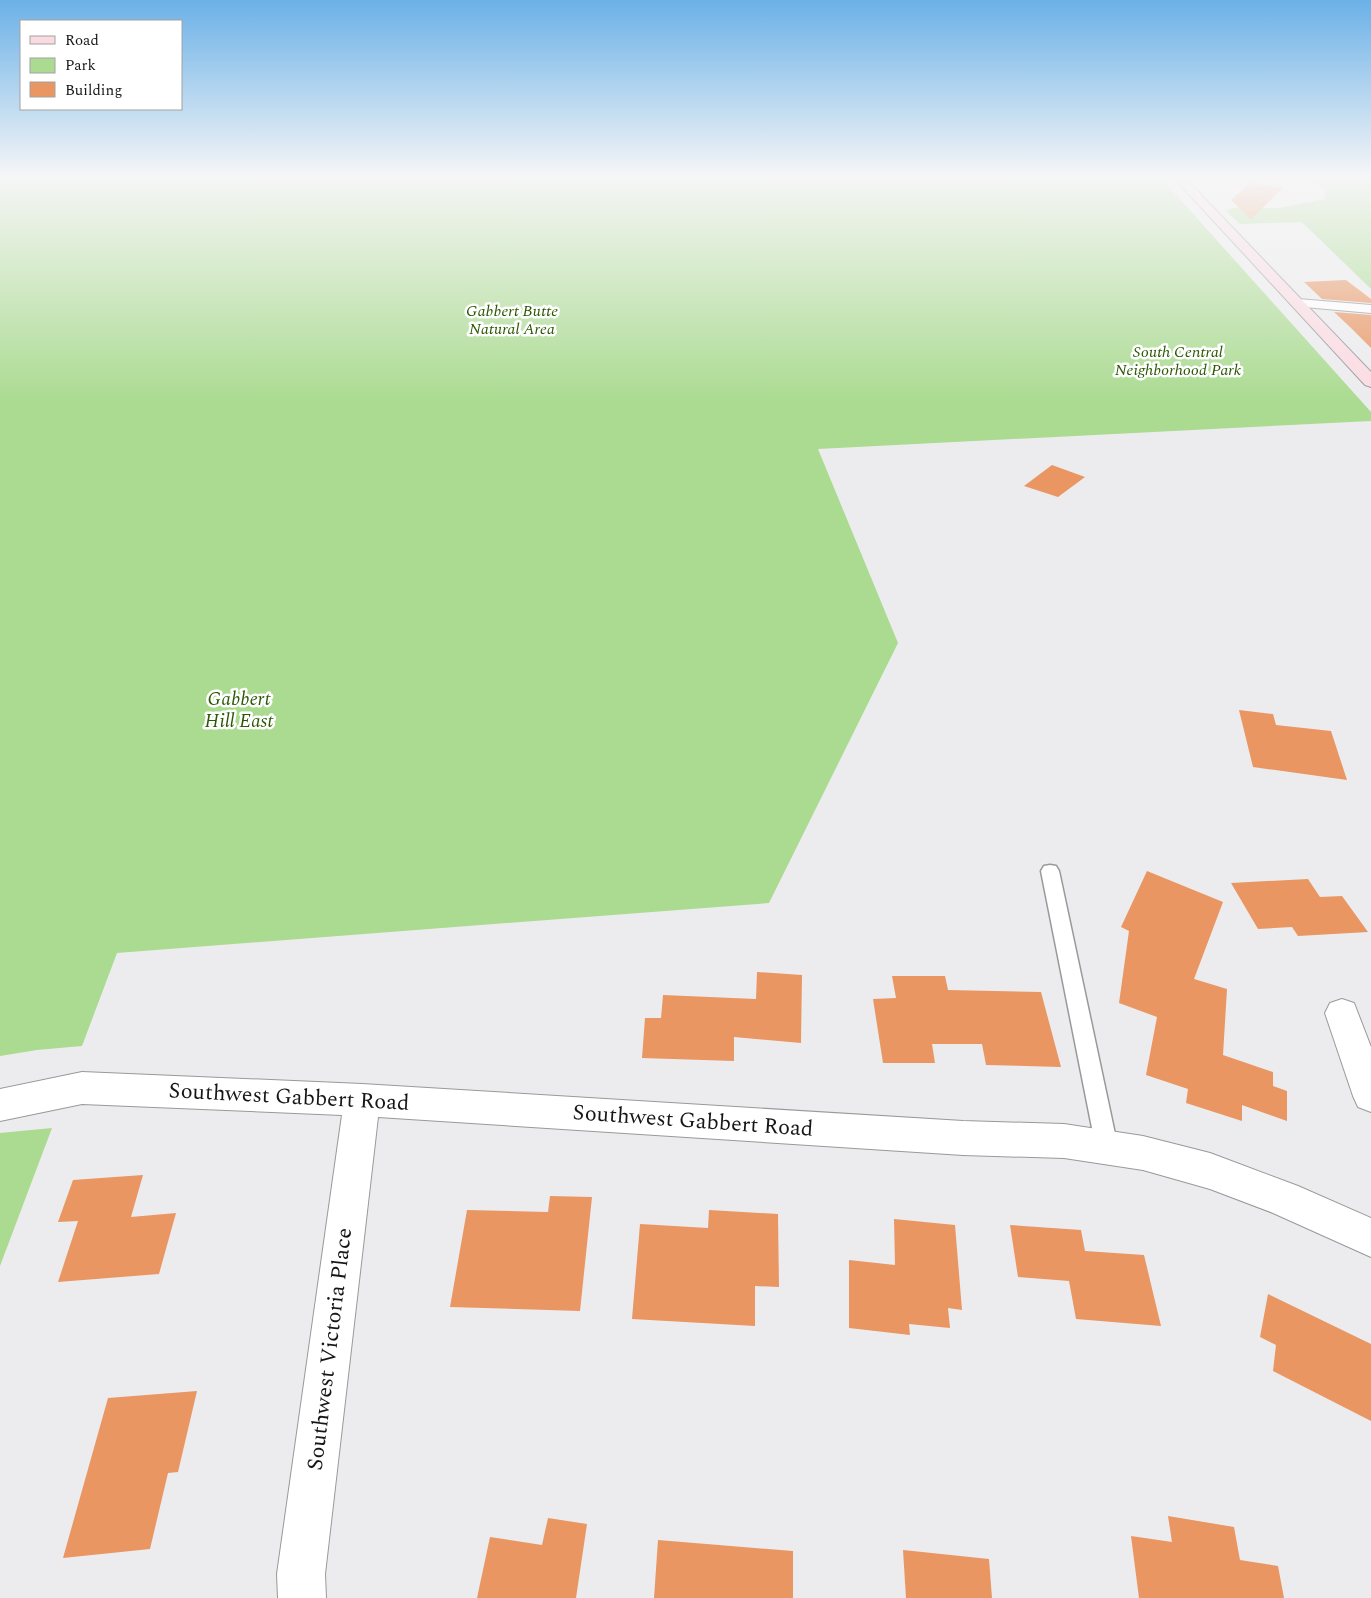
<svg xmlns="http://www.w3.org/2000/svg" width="1371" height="1598" viewBox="0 0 1371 1598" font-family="Spectral,serif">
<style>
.green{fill:#abdb91}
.building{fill:#e99663}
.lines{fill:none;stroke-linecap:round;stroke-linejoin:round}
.lane-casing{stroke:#98999b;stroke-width:3}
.street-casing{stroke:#98999b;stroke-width:2}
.secondary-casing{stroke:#98999b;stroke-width:2}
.lane{fill:#fff;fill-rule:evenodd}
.street{fill:#fff;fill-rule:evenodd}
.secondary{fill:#fbdbe2;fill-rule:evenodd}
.labels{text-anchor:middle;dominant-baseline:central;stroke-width:5;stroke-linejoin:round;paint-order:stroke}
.far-park-label{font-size:16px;font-style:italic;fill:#2b5802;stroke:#fff}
.park-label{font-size:19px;font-style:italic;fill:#2b5802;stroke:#fff}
.near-street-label{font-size:22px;fill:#161617;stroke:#fff}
</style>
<rect width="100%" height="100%" fill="#ececee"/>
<!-- green -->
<g class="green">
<polygon points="0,177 1160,177 1371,412 1371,421 818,449 898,643 769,903 117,953 82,1046 37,1050 0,1056"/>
<polygon points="1299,177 1371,177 1371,289 1302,222 1240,224 1226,211 1233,208 1278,208 1325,199 1326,190 1308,179"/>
<polygon points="52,1128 0,1266 0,1133"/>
</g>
<!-- building -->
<g class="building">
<polygon points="1250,183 1283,188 1251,219 1231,200"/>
<polygon points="1346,280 1371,299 1371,303 1322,299 1304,282"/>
<polygon points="1334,312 1371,315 1371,348 1350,327"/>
<polygon points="1052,465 1085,477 1058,497 1024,486"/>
<polygon points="1239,710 1273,714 1276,725 1331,731 1347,780 1253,767"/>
<polygon points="1147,871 1223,902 1194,979 1227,989 1223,1055 1273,1072 1273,1086 1287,1091 1287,1121 1242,1105 1242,1121 1186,1103 1188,1089 1146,1075 1157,1017 1119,1003 1129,931 1121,927"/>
<polygon points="1308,879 1320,897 1342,896 1368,932 1298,936 1292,927 1258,929 1231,883"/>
<polygon points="757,972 802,975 801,1043 734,1037 734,1061 642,1058 645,1018 661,1018 663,995 756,999"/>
<polygon points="892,976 945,976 948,990 1041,992 1061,1067 986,1065 982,1044 932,1044 935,1063 883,1063 873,999 896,998"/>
<polygon points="143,1175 131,1217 176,1213 159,1274 58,1282 78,1221 58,1222 73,1180"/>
<polygon points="550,1196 592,1197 580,1311 450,1307 467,1210 548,1212"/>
<polygon points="709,1210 778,1214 779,1287 755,1286 755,1326 632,1319 640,1224 708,1228"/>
<polygon points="894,1219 955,1225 962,1310 948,1308 950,1328 909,1324 910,1335 849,1328 849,1260 895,1265"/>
<polygon points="1010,1225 1081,1230 1085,1251 1144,1255 1161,1326 1076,1319 1069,1281 1018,1277"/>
<polygon points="1268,1294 1371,1344 1371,1421 1273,1371 1276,1345 1260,1337"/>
<polygon points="197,1391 178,1472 168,1473 150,1549 63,1558 108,1398"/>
<polygon points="1168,1516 1234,1527 1240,1560 1278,1566 1284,1598 1139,1598 1131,1536 1172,1542"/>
<polygon points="548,1518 587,1524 576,1598 477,1598 490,1537 542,1545"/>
<polygon points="658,1540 793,1551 793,1598 654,1598"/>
<polygon points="903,1550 989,1559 992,1598 906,1598"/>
</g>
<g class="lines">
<defs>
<polygon id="lane" points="1050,865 1056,866 1059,871 1118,1148 1115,1155 1107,1158 1099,1155 1096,1148 1041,871 1044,866"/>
<g id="street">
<polygon points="1298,299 1371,305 1371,313 1293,306 1291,303 1293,300"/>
<polygon points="1342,999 1354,1003 1371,1047 1371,1112 1358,1107 1353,1096 1325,1013 1330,1003"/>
<polygon points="82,1072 362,1084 963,1121 1064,1124 1143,1136 1210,1153 1298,1186 1371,1218 1371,1257 1273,1213 1210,1189 1143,1170 1064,1158 963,1155 378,1117 325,1574 326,1598 278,1598 277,1574 342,1115 82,1104 0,1121 0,1089"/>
</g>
<polygon id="secondary" points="1173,177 1184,177 1371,372 1371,387 1365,385"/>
</defs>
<!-- lane casing -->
<use href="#lane" class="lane-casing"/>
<!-- street casing -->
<use href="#street" class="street-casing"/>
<!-- secondary casing -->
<use href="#secondary" class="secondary-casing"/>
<!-- lane -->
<use href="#lane" class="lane"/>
<!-- street -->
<use href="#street" class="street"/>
<!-- secondary -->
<use href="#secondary" class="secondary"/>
</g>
<!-- sky -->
<linearGradient id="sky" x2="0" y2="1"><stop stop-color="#6bb1e7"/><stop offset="0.44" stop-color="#f6f6f7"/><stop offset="1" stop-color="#f6f6f7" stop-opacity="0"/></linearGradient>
<rect width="1371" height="401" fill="url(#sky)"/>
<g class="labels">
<!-- far-park labels -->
<g class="far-park-label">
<text x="512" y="311">Gabbert Butte<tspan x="512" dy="18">Natural Area</tspan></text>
<text x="1178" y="352">South Central<tspan x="1178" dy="18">Neighborhood Park</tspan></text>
</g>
<!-- park labels -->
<g class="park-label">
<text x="239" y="699">Gabbert<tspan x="239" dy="22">Hill East</tspan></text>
</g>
<!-- near-street labels -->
<g class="near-street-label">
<text transform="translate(289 1097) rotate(3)">Southwest Gabbert Road</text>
<text transform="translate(693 1121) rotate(4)">Southwest Gabbert Road</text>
<text transform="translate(330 1349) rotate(-83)">Southwest Victoria Place</text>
</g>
</g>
<!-- legend -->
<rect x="20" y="20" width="162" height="90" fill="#ffffff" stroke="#a2a2a2"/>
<rect x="30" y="36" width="25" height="8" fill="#fbdbe2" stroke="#a2a2a2"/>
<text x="65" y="45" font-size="15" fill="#161617">Road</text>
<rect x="30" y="58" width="25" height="15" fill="#abdb91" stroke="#a2a2a2"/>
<text x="65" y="70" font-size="15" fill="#161617">Park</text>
<rect x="30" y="82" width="25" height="15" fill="#e99663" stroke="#a2a2a2"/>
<text x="65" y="95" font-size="15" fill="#161617">Building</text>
</svg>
